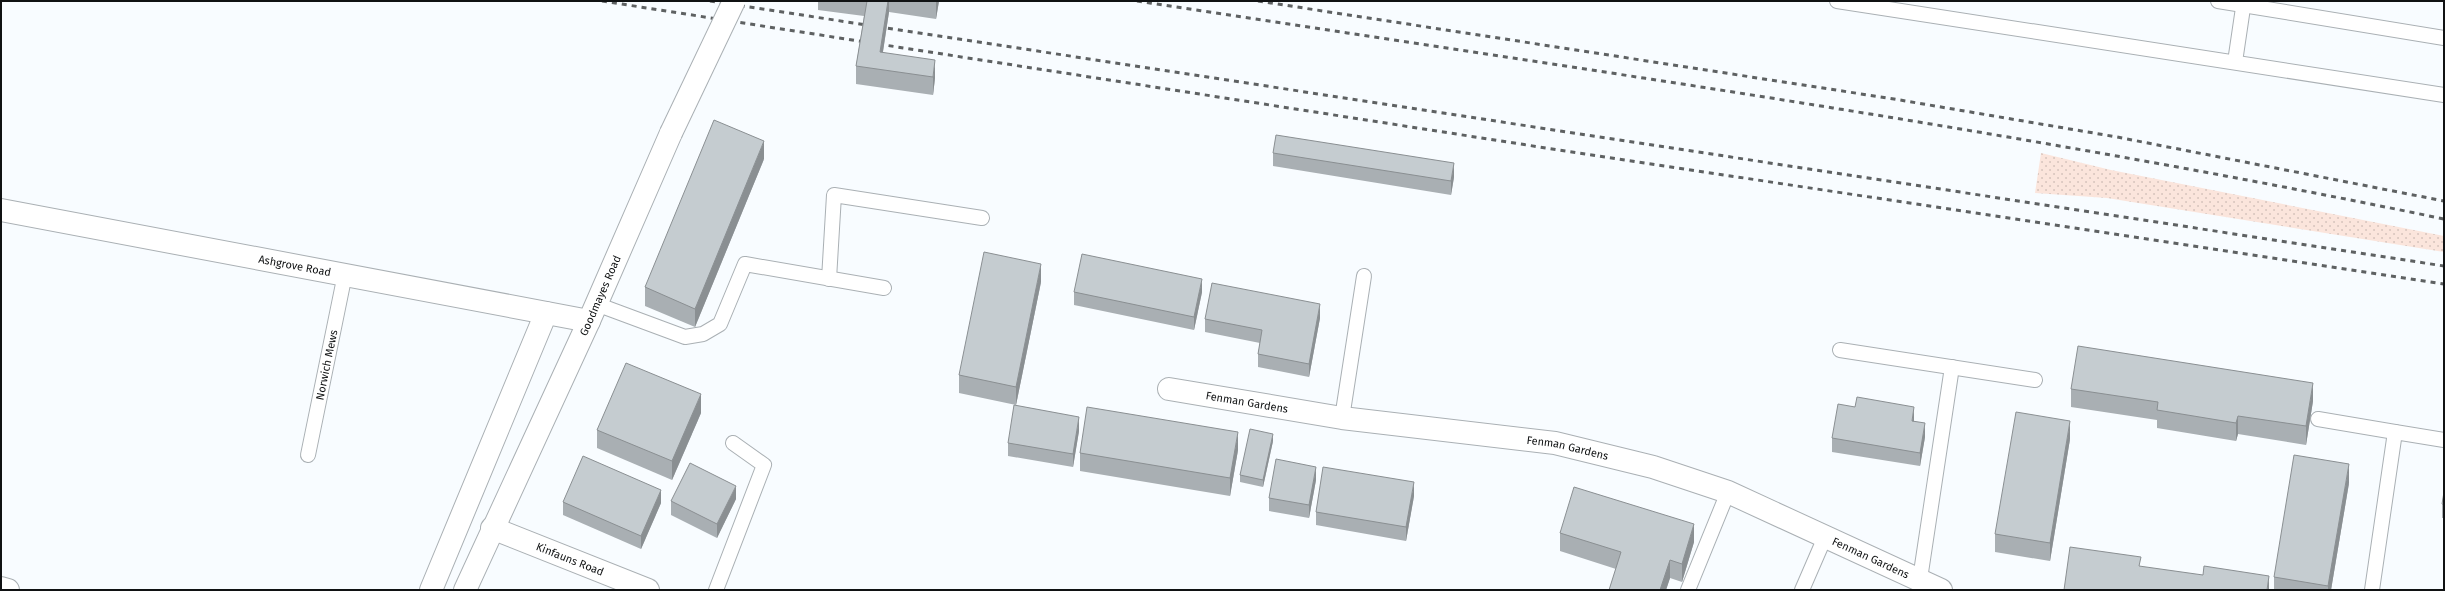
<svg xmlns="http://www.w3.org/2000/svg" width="2445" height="591" font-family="'Fira Sans',sans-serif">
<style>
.green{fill:url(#green-dots)}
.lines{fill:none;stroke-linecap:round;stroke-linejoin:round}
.lane-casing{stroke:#aab0b4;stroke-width:16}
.street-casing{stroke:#aab0b4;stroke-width:24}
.secondary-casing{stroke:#aab0b4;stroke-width:24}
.lane{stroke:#fff;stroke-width:14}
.street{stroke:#fff;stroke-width:22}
.secondary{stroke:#fff;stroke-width:22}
.rail{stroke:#5e6162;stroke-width:3;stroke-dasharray:5 5;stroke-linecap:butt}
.secondary-bridge-casing{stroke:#aab0b4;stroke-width:24;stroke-linecap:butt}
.secondary-bridge{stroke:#fff;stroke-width:22}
.wall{fill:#a9afb3}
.shaded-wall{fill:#8a8f92}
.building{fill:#c5ccd0;stroke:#8a8f92}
.labels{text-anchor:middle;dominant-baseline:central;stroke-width:3.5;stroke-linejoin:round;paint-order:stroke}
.street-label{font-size:11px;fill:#101213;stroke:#fff}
</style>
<defs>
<pattern id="green-dots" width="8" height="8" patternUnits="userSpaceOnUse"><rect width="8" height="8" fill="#fbe5dc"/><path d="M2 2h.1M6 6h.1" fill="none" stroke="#d6c3bc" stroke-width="1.8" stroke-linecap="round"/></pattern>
</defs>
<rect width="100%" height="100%" fill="#f8fcff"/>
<path class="green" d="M 2041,153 L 2111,170 L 2444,236 L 2444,252 L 2107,198 L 2035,193 Z"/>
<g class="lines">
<defs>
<g id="lane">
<path d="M 1837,1 L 2444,95"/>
<path d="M 2218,1 L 2444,38"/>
<path d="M 2235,62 L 2244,1"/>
<path d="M 829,279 L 834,195 L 982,218"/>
<path d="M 596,304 L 685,337 L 703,334 L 720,324 L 745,264 L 884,288"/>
<path d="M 1840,350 L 2035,380"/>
<path d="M 1342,418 L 1364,276"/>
<path d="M 2318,419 L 2395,432"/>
<path id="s1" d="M 308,455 L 345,274"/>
<path d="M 1920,579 L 1952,367"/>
<path d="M 716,590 L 764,465 L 733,443"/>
<path d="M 1688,590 L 1728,492"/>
<path d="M 1802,590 L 1825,537"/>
<path d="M 2372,590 L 2395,432 L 2444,440"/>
</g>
<g id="street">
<path id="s2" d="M 1,210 L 589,321"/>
<path id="s3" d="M 1169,389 L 1342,418 L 1555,443 L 1653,467 L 1728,492 L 1941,590"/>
<path id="s4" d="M 492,528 L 648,590"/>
<path d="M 1,588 L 8,590"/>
<path d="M 431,590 L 546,313"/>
</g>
<g id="secondary">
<path id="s5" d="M 465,590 L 589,321 L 671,133"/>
</g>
</defs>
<use href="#lane" class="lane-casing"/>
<use href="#street" class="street-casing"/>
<use href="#secondary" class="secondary-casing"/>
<use href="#lane" class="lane"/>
<use href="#street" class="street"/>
<use href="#secondary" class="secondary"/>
<g class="rail">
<path d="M 602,1 L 1546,148 L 2444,284"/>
<path d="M 710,1 L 2444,266"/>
<path d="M 1137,1 C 1574,68 2011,129 2444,219"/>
<path d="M 1258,1 L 1894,99 L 2117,137 L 2444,201"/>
</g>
<defs>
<path id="secondary-bridge" d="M 671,133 L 734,1"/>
</defs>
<use href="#secondary-bridge" class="secondary-bridge-casing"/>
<use href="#secondary-bridge" class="secondary-bridge"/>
</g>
<g class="wall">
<path d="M 818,1 L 939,1 L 936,19 L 889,12 L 883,52 L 935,78 L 933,95 L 856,84 L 856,66 L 864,16 L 818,10 Z"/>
<path d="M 1273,153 L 1454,177 L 1451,195 L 1273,166 Z"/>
<path d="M 764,159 L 695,327 L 645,306 L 645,287 Z"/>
<path d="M 1041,282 L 1016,405 L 959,393 L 959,375 Z"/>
<path d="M 1074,292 L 1202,292 L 1194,330 L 1074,305 Z"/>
<path d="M 1320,318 L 1309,377 L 1258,367 L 1258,354 L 1260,343 L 1205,332 L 1205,319 Z"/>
<path d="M 2071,389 L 2313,401 L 2306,445 L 2238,434 L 2236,441 L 2157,428 L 2157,420 L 2071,407 Z"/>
<path d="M 701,413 L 672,480 L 597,448 L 597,430 Z"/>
<path d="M 1914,421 L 1925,437 L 1920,466 L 1832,452 L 1832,438 Z"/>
<path d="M 1079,431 L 1073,467 L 1008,456 L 1008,443 Z"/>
<path d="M 2070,439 L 2050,561 L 1995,552 L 1995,534 Z"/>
<path d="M 1273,441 L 1263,487 L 1240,482 L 1240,475 Z"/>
<path d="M 1238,450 L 1230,496 L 1080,471 L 1080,453 Z"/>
<path d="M 1316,480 L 1309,518 L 1269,511 L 1269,498 Z"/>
<path d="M 2349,483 L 2331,590 L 2274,590 L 2274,577 Z"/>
<path d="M 2444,492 L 2444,518 L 2442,518 L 2442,504 Z"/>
<path d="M 1414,496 L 1406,541 L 1316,525 L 1316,512 Z"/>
<path d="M 736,499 L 717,538 L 671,515 L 671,501 Z"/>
<path d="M 563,502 L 661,503 L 641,549 L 563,515 Z"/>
<path d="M 1560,533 L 1694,542 L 1682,582 L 1670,578 L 1666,590 L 1609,590 L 1616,569 L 1560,551 Z"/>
</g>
<g class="shaded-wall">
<path d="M 888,1 L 889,1 L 889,12 L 880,70 L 880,52 Z"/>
<path d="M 936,1 L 939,1 L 936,19 Z"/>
<path d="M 935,60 L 935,78 L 933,95 L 933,77 Z"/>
<path d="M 764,141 L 764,159 L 695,327 L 695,309 Z"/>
<path d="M 1454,163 L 1454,177 L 1451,195 L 1451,181 Z"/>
<path d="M 1041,264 L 1041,282 L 1016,405 L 1016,387 Z"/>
<path d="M 1202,279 L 1202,292 L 1194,330 L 1194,317 Z"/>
<path d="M 1320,304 L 1320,318 L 1309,377 L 1309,364 Z"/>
<path d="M 2313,383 L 2313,401 L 2306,445 L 2306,426 Z"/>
<path d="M 701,394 L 701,413 L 672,480 L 672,461 Z"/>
<path d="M 1914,407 L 1914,421 L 1912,435 L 1912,421 Z"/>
<path d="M 2238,416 L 2238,434 L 2236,441 L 2236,423 Z"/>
<path d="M 1079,417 L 1079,431 L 1073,467 L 1073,454 Z"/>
<path d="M 2070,421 L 2070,439 L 2050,561 L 2050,543 Z"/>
<path d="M 1925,423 L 1925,437 L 1920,466 L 1920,453 Z"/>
<path d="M 1238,432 L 1238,450 L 1230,496 L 1230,478 Z"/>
<path d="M 1273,434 L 1273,441 L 1263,487 L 1263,480 Z"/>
<path d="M 2349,464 L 2349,483 L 2331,590 L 2328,590 L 2328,586 Z"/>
<path d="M 1316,467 L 1316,480 L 1309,518 L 1309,505 Z"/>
<path d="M 1414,482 L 1414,496 L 1406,541 L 1406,527 Z"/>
<path d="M 736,486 L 736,499 L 717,538 L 717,524 Z"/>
<path d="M 661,490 L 661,503 L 641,549 L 641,536 Z"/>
<path d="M 1694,524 L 1694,542 L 1682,582 L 1682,564 Z"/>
<path d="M 1670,560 L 1670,578 L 1666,590 L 1660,590 Z"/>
<path d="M 2269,576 L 2269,590 L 2267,590 Z"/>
</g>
<g class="building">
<path d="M 867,1 L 888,1 L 880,52 L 935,60 L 933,77 L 856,66 Z"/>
<path d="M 714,120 L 764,141 L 695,309 L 645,287 Z"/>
<path d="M 1276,135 L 1454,163 L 1451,181 L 1273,153 Z"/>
<path d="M 984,252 L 1041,264 L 1016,387 L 959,375 Z"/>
<path d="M 1082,254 L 1202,279 L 1194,317 L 1074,292 Z"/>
<path d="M 1212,283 L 1320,304 L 1309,364 L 1258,354 L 1262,330 L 1205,319 Z"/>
<path d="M 2078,346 L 2313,383 L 2306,426 L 2238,416 L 2236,423 L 2157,410 L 2158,402 L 2071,389 Z"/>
<path d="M 626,363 L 701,394 L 672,461 L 597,430 Z"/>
<path d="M 1857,397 L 1914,407 L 1912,421 L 1925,423 L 1920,453 L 1832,438 L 1838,404 L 1855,407 Z"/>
<path d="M 1014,405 L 1079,417 L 1073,454 L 1008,443 Z"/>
<path d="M 1087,407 L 1238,432 L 1230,478 L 1080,453 Z"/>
<path d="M 2016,412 L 2070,421 L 2050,543 L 1995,534 Z"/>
<path d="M 1250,429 L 1273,434 L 1263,480 L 1240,475 Z"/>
<path d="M 2294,455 L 2349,464 L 2328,586 L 2274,577 Z"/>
<path d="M 583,456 L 661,490 L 641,536 L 563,502 Z"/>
<path d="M 1276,459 L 1316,467 L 1309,505 L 1269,498 Z"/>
<path d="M 690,463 L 736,486 L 717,524 L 671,501 Z"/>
<path d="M 1323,467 L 1414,482 L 1406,527 L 1316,512 Z"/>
<path d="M 1574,487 L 1694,524 L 1682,564 L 1670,560 L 1660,590 L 1609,590 L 1621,552 L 1560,533 Z"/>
<path d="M 2444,492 L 2444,505 L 2442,504 Z"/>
<path d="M 2070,547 L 2141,557 L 2139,566 L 2203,575 L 2204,566 L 2269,576 L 2267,590 L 2064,590 Z"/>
</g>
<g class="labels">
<g class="street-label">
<text stroke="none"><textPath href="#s2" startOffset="299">Ashgrove Road</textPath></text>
<text stroke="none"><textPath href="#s5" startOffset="324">Goodmayes Road</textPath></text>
<text stroke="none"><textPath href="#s1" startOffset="92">Norwich Mews</textPath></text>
<text stroke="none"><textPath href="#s3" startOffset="79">Fenman Gardens</textPath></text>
<text stroke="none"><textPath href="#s3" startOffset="403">Fenman Gardens</textPath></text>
<text stroke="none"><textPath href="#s3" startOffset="727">Fenman Gardens</textPath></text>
<text stroke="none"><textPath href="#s4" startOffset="84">Kinfauns Road</textPath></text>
</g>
</g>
<rect width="2445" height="591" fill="none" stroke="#101213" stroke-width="4"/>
</svg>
